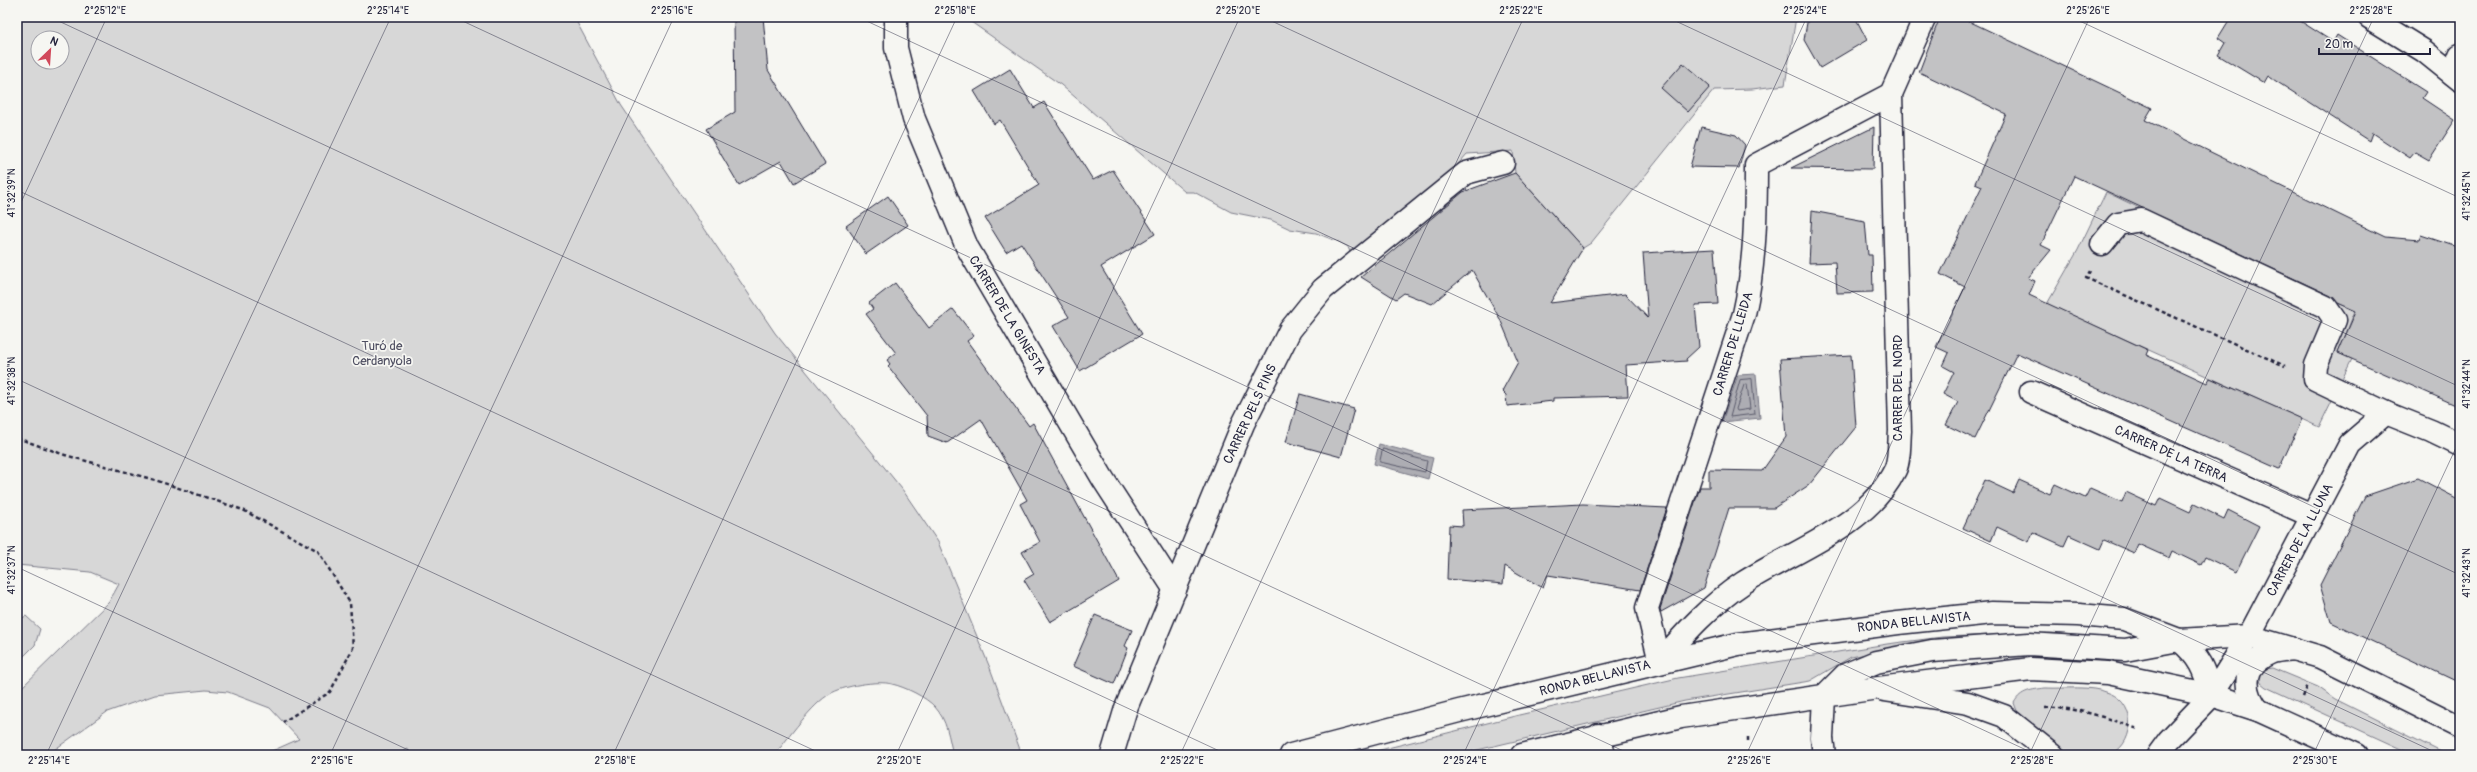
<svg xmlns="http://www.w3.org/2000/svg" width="2477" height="772" font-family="Pangolin,sans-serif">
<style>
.green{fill:#d7d7d7;stroke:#7c7c89;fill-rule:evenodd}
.water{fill:#adadb3;stroke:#757583}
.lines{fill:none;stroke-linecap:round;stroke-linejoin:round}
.shore{stroke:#5a5a6b;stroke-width:1}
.building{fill:#c2c2c4;stroke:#22223b}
.street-casing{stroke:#22223b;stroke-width:25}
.secondary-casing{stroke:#22223b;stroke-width:25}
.path{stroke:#22223b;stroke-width:2.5;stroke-dasharray:4 3;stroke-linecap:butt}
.street{stroke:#f6f6f2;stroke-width:22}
.secondary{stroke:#f6f6f2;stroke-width:22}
.ticks{fill:none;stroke:#22223b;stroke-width:1;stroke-opacity:0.45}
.labels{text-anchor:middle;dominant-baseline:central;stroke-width:3.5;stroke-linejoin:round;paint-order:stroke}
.street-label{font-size:13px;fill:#22223b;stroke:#f6f6f2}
.park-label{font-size:13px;fill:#4f4f62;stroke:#f6f6f2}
.neatline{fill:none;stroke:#22223b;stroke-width:1.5}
.ticks-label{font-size:10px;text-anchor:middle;fill:#22223b}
</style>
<rect width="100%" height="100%" fill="#f6f6f2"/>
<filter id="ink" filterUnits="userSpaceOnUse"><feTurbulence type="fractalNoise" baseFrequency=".025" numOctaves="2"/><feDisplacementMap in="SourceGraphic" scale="8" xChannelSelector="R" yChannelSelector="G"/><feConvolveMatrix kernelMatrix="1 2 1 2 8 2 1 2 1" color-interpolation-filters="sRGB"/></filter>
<g filter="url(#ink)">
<g class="green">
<path d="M 17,17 L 574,17 L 621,105 L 775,333 L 902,489 L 938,542 L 990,668 L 1022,755 L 953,755 C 949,738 947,720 935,707 C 926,697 905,687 892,684 C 878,680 842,686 830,694 C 813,703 787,739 775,755 L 411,755 L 408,749 L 396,755 L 263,755 L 299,739 L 270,708 L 228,692 L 206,690 L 155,695 L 107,712 L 47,755 L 17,755 L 17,692 L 109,602 L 119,584 L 90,572 L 17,565 ZM 38,38 L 62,38 L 62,62 L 38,62 Z"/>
<path d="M 964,17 L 1796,17 L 1785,85 L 1752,89 L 1714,90 L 1591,243 L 1583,248 L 1515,173 L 1513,151 L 1467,154 L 1441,184 L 1352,257 L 1348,247 L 1339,242 L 1316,233 L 1290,229 L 1271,220 L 1231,212 L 1194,192 L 1185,192 L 1061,85 Z"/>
<path d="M 2106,192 L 2355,311 L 2338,353 L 2352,359 L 2319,427 L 2047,304 L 2078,250 Z"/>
<path d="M 26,616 L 40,629 L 35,645 L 17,663 L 17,621 Z"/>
<path d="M 2052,633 L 2128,640 L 1887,650 L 1851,657 L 1810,681 L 1685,701 L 1456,755 L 1360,755 L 1519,715 L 1678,678 L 1887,644 L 1942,637 Z"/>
<path d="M 2272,668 L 2318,687 L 2335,699 L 2447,755 L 2414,755 L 2266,687 L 2261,683 L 2259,677 L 2266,669 Z"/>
<path d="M 2045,688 C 2066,689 2090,685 2109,693 C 2139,704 2134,748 2108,755 C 2096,758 2076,756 2066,752 L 2017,711 L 2014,703 C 2021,690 2032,690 2045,688 Z"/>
</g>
<g class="water">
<path d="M 1756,374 L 1760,418 L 1722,422 L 1738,375 Z"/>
<path d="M 1379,444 L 1433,458 L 1428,479 L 1374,464 Z"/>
</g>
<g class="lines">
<g class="shore">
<path d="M 1752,379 L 1755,414 L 1730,417 L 1740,380 Z"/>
<path d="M 1747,384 L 1750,409 L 1737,411 L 1736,409 L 1744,385 Z"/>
<path d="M 1383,449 L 1427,461 L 1425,472 L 1380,462 Z"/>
</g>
</g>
<g class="building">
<path d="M 734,17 L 763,17 L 768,70 L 825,164 L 794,183 L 781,161 L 739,185 L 706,129 L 735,112 Z"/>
<path d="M 1808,17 L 1855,17 L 1867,40 L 1820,68 L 1804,40 Z"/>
<path d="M 1940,17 L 1960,17 L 2152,108 L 2145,120 L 2385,237 L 2419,240 L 2421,235 L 2460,248 L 2460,407 L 2338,353 L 2356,311 L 2338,303 L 2331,296 L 2074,176 L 2041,245 L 2051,250 L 2028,278 L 2035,281 L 2029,295 L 2148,350 L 2146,355 L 2177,369 L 2207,383 L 2210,378 L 2302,419 L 2279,469 L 2017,353 L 1975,439 L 1946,425 L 1958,402 L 1943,394 L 1954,372 L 1943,366 L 1949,353 L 1936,347 L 1965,287 L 1940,274 L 1982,186 L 1975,183 L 2006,114 L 1919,72 Z"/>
<path d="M 2231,17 L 2294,17 L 2333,42 L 2337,35 L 2426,92 L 2422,98 L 2455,120 L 2429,160 L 2415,152 L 2410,158 L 2372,133 L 2369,141 L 2268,76 L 2264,83 L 2218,55 L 2225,43 L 2218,38 Z"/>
<path d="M 1683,63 L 1710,87 L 1688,112 L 1661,88 Z"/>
<path d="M 1010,69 L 1034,108 L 1044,102 L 1093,180 L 1113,170 L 1155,234 L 1101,267 L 1142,334 L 1080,371 L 1053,326 L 1069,317 L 1021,243 L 1006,252 L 985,218 L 1039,185 L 1000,120 L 994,124 L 974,91 Z"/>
<path d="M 1701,127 L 1736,135 L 1745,145 L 1739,168 L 1690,167 Z"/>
<path d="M 1874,127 L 1873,169 L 1791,168 Z"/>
<path d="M 1515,173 L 1583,248 L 1550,303 L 1625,294 L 1648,318 L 1643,253 L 1714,249 L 1718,304 L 1695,305 L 1699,347 L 1686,359 L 1687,361 L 1626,365 L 1628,396 L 1553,398 L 1553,401 L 1507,406 L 1506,395 L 1502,391 L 1518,362 L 1500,319 L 1472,270 L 1432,304 L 1404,293 L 1396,299 L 1361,277 L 1463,192 Z"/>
<path d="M 888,196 L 908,225 L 866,254 L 846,226 Z"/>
<path d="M 1812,211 L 1865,221 L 1868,255 L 1872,255 L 1873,292 L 1837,293 L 1835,262 L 1809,263 Z"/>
<path d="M 895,283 L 929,328 L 953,309 L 974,336 L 967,341 L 1029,426 L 1033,423 L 1119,581 L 1050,622 L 1024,580 L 1034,574 L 1022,552 L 1040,542 L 1020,504 L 1027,500 L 981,419 L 947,443 L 928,436 L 927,416 L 888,366 L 890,364 L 887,360 L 896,353 L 866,314 L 873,309 L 869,303 Z"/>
<path d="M 1851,355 L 1856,427 L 1809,485 L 1774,508 L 1729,508 L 1704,588 L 1661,612 L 1660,609 L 1700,487 L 1709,487 L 1709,470 L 1762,471 L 1786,437 L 1780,359 Z"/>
<path d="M 1300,394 L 1354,409 L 1341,457 L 1286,442 Z"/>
<path d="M 2418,478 L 2460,500 L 2460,683 L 2331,622 L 2320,585 L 2365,496 Z"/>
<path d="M 1985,480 L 2013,493 L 2019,480 L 2050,494 L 2055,484 L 2085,498 L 2090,488 L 2122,502 L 2126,492 L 2156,506 L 2160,498 L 2190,512 L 2194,504 L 2224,519 L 2228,510 L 2259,526 L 2236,572 L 2205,557 L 2201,565 L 2172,551 L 2169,558 L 2138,544 L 2134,553 L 2104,540 L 2100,549 L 2069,535 L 2064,546 L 2033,532 L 2029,542 L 1997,527 L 1991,541 L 1963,528 Z"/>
<path d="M 1583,504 L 1667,508 L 1640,590 L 1548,575 L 1543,588 L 1505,566 L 1503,584 L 1447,579 L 1449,525 L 1463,526 L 1462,510 Z"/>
<path d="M 1095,615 L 1132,630 L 1125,646 L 1128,648 L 1114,684 L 1073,666 Z"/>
</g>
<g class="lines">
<defs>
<g id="street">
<path d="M 896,17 L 896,48 L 914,119 L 967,247 L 1103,479 L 1175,590"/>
<path d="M 2369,17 L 2424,51 L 2460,80"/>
<path d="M 2453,74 L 2460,55"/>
<path d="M 2102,244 L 2118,224 L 2141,220 L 2326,307 L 2335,320 L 2316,365 L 2315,379 L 2386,413"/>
<path d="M 2031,392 L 2312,516"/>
<path d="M 2179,640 C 2200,657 2204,670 2212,695"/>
<path d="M 1660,662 C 1685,633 1711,604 1743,583 C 1794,550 1867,527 1895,470 C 1900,460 1899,442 1900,431 L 1891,94 L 1925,17"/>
<path d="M 1660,662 L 1647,608 L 1744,314 C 1755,265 1756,215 1756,165 L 1891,94"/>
<path d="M 1884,690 L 1968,703 L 2004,716 L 2053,755"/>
<path d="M 2258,710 C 2242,689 2243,664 2270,653 C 2277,650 2287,650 2295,649"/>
<path d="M 1599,735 L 1604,755"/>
<path d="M 1112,755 L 1126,708 L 1243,424 L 1290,330 L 1323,289 L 1466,173 L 1503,163"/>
<path d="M 1824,755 L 1822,738 L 1824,696"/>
<path d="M 2158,755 L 2169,740 L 2212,695 L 2249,636 L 2350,444 L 2386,413 L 2431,431 L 2460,445"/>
</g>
<g id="secondary">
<path d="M 1824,696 L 1845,675 L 1876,662 L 1932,651 L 2029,644 L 2125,650 L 2179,640 L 2249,636 L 2320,657 L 2460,727"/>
<path d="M 1291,755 L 1459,711 L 1738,644 L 1898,623 L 1992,613 L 2079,615 L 2124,619 L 2179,640"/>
<path d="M 1522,755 L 1681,717 L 1871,689 L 2031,669 L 2108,673 L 2212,695 L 2258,710 L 2357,755"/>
</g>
</defs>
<use href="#street" class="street-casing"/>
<use href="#secondary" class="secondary-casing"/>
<g class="path">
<path d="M 2452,17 L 2460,22"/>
<path d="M 2090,271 L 2086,278 L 2285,366"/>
<path d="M 17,438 L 65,455 L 155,480 L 243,510 L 318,551 L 350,603 L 353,648 L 330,692 L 283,722"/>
<path d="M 2303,697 L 2308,685"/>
<path d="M 2045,708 C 2076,706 2109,719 2138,729"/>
<path d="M 1748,737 L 1748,744"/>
<path d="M 1191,750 L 1192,755"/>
</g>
<use href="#street" class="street"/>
<use href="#secondary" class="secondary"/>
</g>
</g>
<path class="ticks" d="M 50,17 L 1632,755M 454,17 L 2037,755M 858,17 L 2441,755M 1263,17 L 2460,575M 1667,17 L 2460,387M 2071,17 L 2460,198M 17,190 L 1228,755M 17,211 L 107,17M 17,379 L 824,755M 17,567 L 419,755M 46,755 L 391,17M 330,755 L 674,17M 613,755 L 957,17M 896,755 L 1240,17M 1180,755 L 1524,17M 1463,755 L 1807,17M 1746,755 L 2090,17M 2029,755 L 2374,17M 2313,755 L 2460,439"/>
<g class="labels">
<g class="street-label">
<text transform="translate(1007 315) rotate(59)">CARRER DE LA GINESTA</text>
<text transform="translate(1733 344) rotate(-73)">CARRER DE LLEIDA</text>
<text transform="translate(1898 388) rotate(-90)">CARRER DEL NORD</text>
<text transform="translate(1250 414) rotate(-65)">CARRER DELS PINS</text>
<text transform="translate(2171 454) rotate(24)">CARRER DE LA TERRA</text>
<text transform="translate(2300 540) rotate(-62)">CARRER DE LA LLUNA</text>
<text transform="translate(1914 622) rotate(-6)">RONDA BELLAVISTA</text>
<text transform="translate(1595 678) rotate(-14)">RONDA BELLAVISTA</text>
</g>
<g class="park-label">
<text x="382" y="346">Turó de<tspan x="382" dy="15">Cerdanyola</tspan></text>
</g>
</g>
<rect width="2477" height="772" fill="none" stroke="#f6f6f2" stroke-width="44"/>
<g transform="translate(50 50) rotate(25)"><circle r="19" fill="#f6f6f2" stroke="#a1a1a9"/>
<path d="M0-3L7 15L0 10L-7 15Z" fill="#d1495b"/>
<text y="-6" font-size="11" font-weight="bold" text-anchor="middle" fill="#22223b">N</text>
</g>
<path d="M2319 48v6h111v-6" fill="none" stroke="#22223b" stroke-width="2"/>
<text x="2325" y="48" font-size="12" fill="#22223b" stroke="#f6f6f2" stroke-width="3" paint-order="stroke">20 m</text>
<rect x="22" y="22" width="2433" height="728" class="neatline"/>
<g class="ticks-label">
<text x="105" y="14">2°25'12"E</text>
<text x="388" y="14">2°25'14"E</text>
<text x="672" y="14">2°25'16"E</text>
<text x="955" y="14">2°25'18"E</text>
<text x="1238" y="14">2°25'20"E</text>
<text x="1521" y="14">2°25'22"E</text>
<text x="1805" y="14">2°25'24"E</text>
<text x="2088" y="14">2°25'26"E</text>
<text x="2371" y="14">2°25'28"E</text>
<text transform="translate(11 193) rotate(-90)" y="4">41°32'39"N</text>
<text transform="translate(2466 196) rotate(-90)" y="4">41°32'45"N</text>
<text transform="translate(11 381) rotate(-90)" y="4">41°32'38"N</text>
<text transform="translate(2466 384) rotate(-90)" y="4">41°32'44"N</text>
<text transform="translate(11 570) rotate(-90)" y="4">41°32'37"N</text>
<text transform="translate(2466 573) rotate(-90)" y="4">41°32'43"N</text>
<text x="49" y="764">2°25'14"E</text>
<text x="332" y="764">2°25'16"E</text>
<text x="615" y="764">2°25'18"E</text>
<text x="899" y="764">2°25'20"E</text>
<text x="1182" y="764">2°25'22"E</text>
<text x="1465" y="764">2°25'24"E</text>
<text x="1749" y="764">2°25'26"E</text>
<text x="2032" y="764">2°25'28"E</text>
<text x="2315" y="764">2°25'30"E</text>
</g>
</svg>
